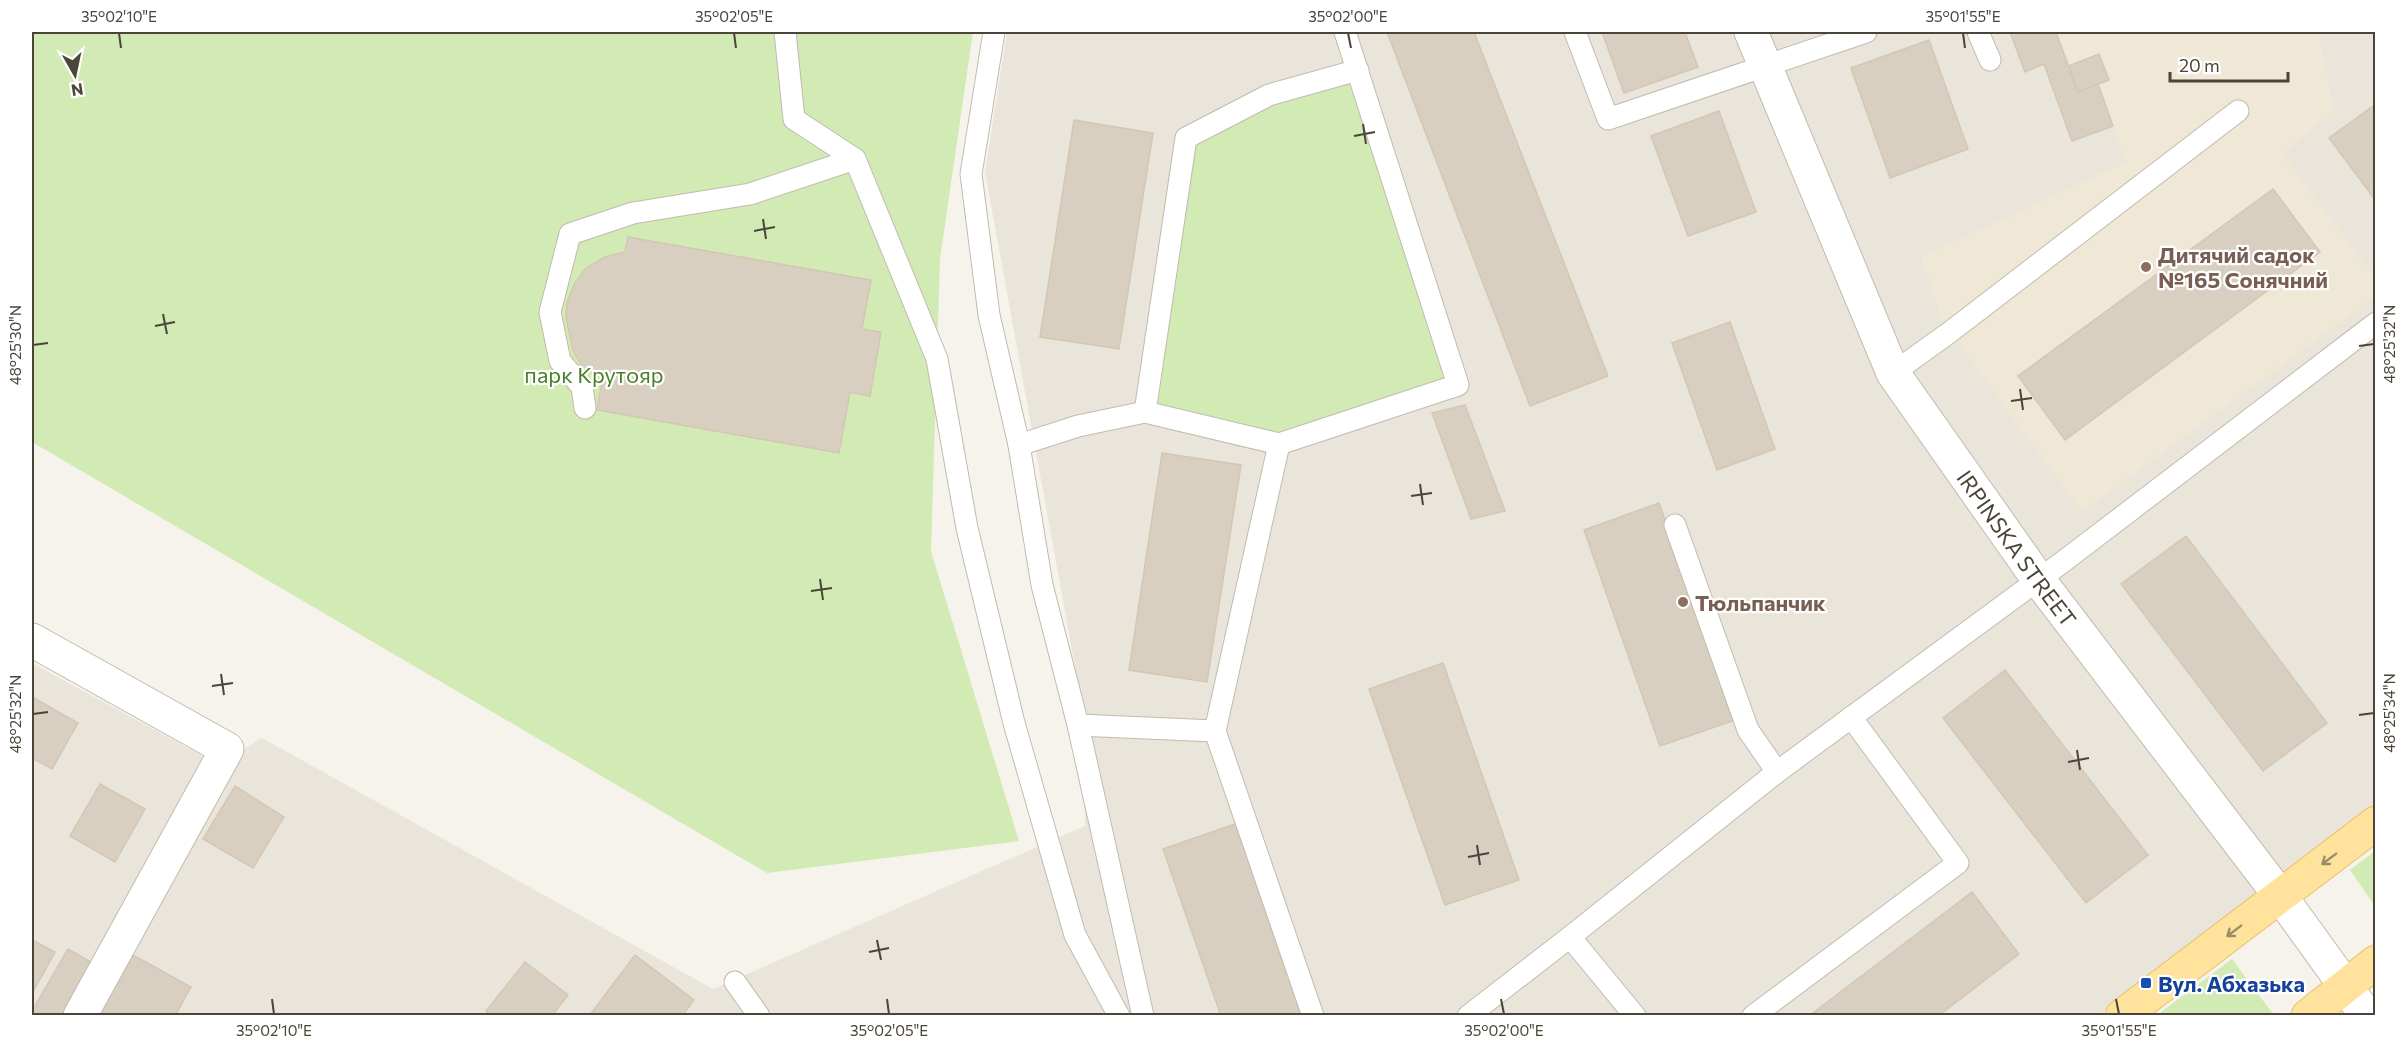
<svg xmlns="http://www.w3.org/2000/svg" width="2407" height="1047" font-family="Commissioner,sans-serif">
<style>
.residential{fill:#eae5da}
.education{fill:#efe8d6}
.green{fill:#d2eab4}
.building{fill:#d8cfc1;stroke:#d3c7b4;stroke-width:1.5}
.lines{fill:none;stroke-linecap:round;stroke-linejoin:round}
.service-casing{stroke:#c2bbae;stroke-width:23}
.minor-casing{stroke:#c2bbae;stroke-width:35}
.primary-casing{stroke:#e7c169;stroke-width:35}
.service{stroke:#fff;stroke-width:21}
.minor{stroke:#fff;stroke-width:33}
.primary{stroke:#ffe39c;stroke-width:33}
.oneway{stroke:#9c8c66}
.ticks{fill:none;stroke:#4b4439;stroke-width:2}
.education-dot{fill:#8d6e63;stroke:#fff;stroke-width:2}
.transit-dot{fill:#1a4fb4;stroke:#fff;stroke-width:2}
.labels{text-anchor:middle;dominant-baseline:central;stroke-width:4.5;stroke-linejoin:round;paint-order:stroke}
.education-label{font-size:22px;font-weight:bold;fill:#785e54;stroke:#fff;text-anchor:start}
.park-label{font-size:22px;fill:#4a7f29;stroke:#fff}
.street-label{font-size:22px;fill:#4b4439;stroke:#fff}
.transit-label{font-size:22px;font-weight:bold;fill:#164399;stroke:#fff;text-anchor:start}
.neatline{fill:none;stroke:#4b4439;stroke-width:2}
.ticks-label{font-size:15px;text-anchor:middle;fill:#4b4439}
</style>
<rect width="100%" height="100%" fill="#f6f3ec"/>
<path class="residential" d="M 1007,32 L 2375,32 L 2375,807 L 2100,1015 L 32,1015 L 32,663 L 219,765 L 262,738 L 713,989 L 1085,826 L 1080,694 L 985,172 Z"/>
<path class="education" d="M 2056,32 L 2318,32 L 2334,111 L 2282,154 L 2375,278 L 2375,297 L 2082,512 L 1942,321 L 1921,257 L 2126,162 L 2098,84 L 2078,92 Z"/>
<g class="green">
<path d="M 32,32 L 973,32 L 940,259 L 931,551 L 1019,841 L 767,873 L 32,442 Z"/>
<path d="M 1358,70 L 1458,385 L 1279,444 L 1145,412 L 1186,138 Z"/>
<path d="M 2375,851 L 2375,906 L 2350,870 Z"/>
<path d="M 2232,959 L 2273,1014 L 2271,1016 L 2157,1015 Z"/>
</g>
<g class="building">
<path d="M 1387,32 L 1474,32 L 1608,376 L 1530,406 Z"/>
<path d="M 1602,32 L 1685,32 L 1698,67 L 1624,93 Z"/>
<path d="M 2010,32 L 2056,32 L 2078,92 L 2098,84 L 2113,126 L 2072,141 L 2044,64 L 2025,72 Z"/>
<path d="M 1929,40 L 1968,149 L 1890,178 L 1851,68 Z"/>
<path d="M 2099,54 L 2109,80 L 2078,92 L 2069,66 Z"/>
<path d="M 2376,104 L 2376,195 L 2373,197 L 2329,138 Z"/>
<path d="M 1719,111 L 1756,212 L 1688,236 L 1651,136 Z"/>
<path d="M 1074,120 L 1153,133 L 1119,349 L 1040,337 Z"/>
<path d="M 2273,189 L 2320,252 L 2065,440 L 2018,376 Z"/>
<path d="M 628,237 L 871,280 L 862,329 L 881,332 L 870,396 L 850,392 L 839,453 L 597,410 L 602,382 L 581,365 L 573,350 L 566,318 L 567,302 L 575,283 L 586,268 L 605,257 L 625,252 Z"/>
<path d="M 1730,322 L 1775,449 L 1717,470 L 1672,343 Z"/>
<path d="M 1465,405 L 1505,511 L 1471,519 L 1432,413 Z"/>
<path d="M 1162,453 L 1241,465 L 1207,682 L 1129,670 Z"/>
<path d="M 1659,503 L 1735,720 L 1660,746 L 1584,530 Z"/>
<path d="M 2186,536 L 2327,723 L 2263,771 L 2121,584 Z"/>
<path d="M 1443,663 L 1519,880 L 1445,905 L 1369,689 Z"/>
<path d="M 2005,670 L 2148,855 L 2086,903 L 1943,718 Z"/>
<path d="M 32,697 L 78,723 L 52,769 L 32,758 Z"/>
<path d="M 100,784 L 145,809 L 115,862 L 70,836 Z"/>
<path d="M 235,786 L 284,817 L 253,868 L 203,839 Z"/>
<path d="M 1238,823 L 1305,1016 L 1221,1016 L 1163,849 Z"/>
<path d="M 1972,892 L 2019,954 L 1938,1016 L 1809,1016 Z"/>
<path d="M 32,940 L 55,952 L 33,992 L 32,991 Z"/>
<path d="M 68,949 L 96,965 L 66,1016 L 35,1016 L 32,1011 Z"/>
<path d="M 131,954 L 191,987 L 175,1016 L 96,1016 Z"/>
<path d="M 635,955 L 694,1000 L 682,1016 L 589,1016 Z"/>
<path d="M 525,962 L 568,995 L 552,1016 L 491,1016 L 486,1011 Z"/>
</g>
<g class="lines">
<defs>
<g id="service">
<path d="M 785,32 L 794,119 L 855,159 L 937,359 L 967,528 L 1014,723 L 1075,935 L 1119,1016"/>
<path d="M 994,32 L 971,174 L 989,315 L 1019,445 L 1042,585 L 1078,725 L 1143,1016"/>
<path d="M 1575,32 L 1608,119 L 1866,32"/>
<path d="M 1978,32 L 1990,60"/>
<path d="M 1893,373 L 1950,332 L 2238,111"/>
<path d="M 585,408 L 582,387 L 560,361 L 550,312 L 570,234 L 633,213 L 750,194 L 855,159"/>
<path d="M 1145,412 L 1186,138 L 1269,95 L 1358,70"/>
<path d="M 1279,444 L 1215,731 L 1313,1016"/>
<path d="M 1019,445 L 1078,426 L 1145,412 L 1279,444 L 1458,385 L 1345,32"/>
<path d="M 1675,525 L 1748,730 L 1777,772"/>
<path d="M 1078,725 L 1215,731"/>
<path d="M 1570,937 L 1635,1016"/>
<path d="M 735,982 L 759,1016"/>
<path d="M 1468,1016 L 1570,937 L 1777,772 L 2064,561 L 2376,323"/>
<path d="M 1753,1016 L 1958,863 L 1851,717"/>
</g>
<g id="minor">
<path id="s1" d="M 1751,32 L 1893,373 L 2038,579 L 2281,897 L 2367,1016"/>
<path d="M 32,640 L 227,749 L 80,1016"/>
</g>
<g id="primary">
<path d="M 2122,1016 L 2376,823"/>
<path d="M 2308,1016 L 2376,962"/>
</g>
</defs>
<use href="#service" class="service-casing"/>
<use href="#minor" class="minor-casing"/>
<use href="#primary" class="primary-casing"/>
<use href="#service" class="service"/>
<use href="#minor" class="minor"/>
<use href="#primary" class="primary"/>
</g>
<defs><path id="oneway-shaft" d="M-6 0H5M1.5-3L5.5 0L1.5 3" fill="none" stroke-width="1.6" stroke-linecap="round" stroke-linejoin="round" transform="scale(1.5)"/></defs>
<g class="oneway">
<use href="#oneway-shaft" transform="translate(2329 859) rotate(143)"/>
<use href="#oneway-shaft" transform="translate(2234 931) rotate(143)"/>
</g>
<path class="ticks" d="M 119,33 L 121,48M 734,33 L 736,48M 1348,33 L 1351,48M 1963,33 L 1965,48M 1363,124 L 1366,144M 1354,136 L 1375,132M 763,219 L 766,239M 754,231 L 775,227M 163,314 L 167,334M 155,326 L 175,322M 33,345 L 48,343M 2359,346 L 2374,344M 2020,389 L 2023,410M 2011,401 L 2032,398M 1420,484 L 1423,505M 1411,496 L 1432,493M 820,579 L 823,600M 811,591 L 832,588M 221,674 L 224,695M 212,686 L 233,683M 33,714 L 48,712M 2359,715 L 2374,713M 2077,750 L 2080,770M 2068,762 L 2089,758M 1477,845 L 1480,865M 1468,857 L 1489,853M 877,940 L 881,960M 869,952 L 889,948M 272,999 L 274,1014M 887,999 L 889,1014M 1501,999 L 1504,1014M 2116,999 L 2119,1014"/>
<g class="education-dot">
<circle cx="2146" cy="267" r="6"/>
<circle cx="1683" cy="602" r="6"/>
</g>
<rect class="transit-dot" x="2140" y="977" width="12" height="12" rx="3"/>
<g class="labels">
<g class="education-label">
<text x="2158" y="254">Дитячий садок<tspan x="2158" dy="25">№165 Сонячний</tspan></text>
<text x="1695" y="602">Тюльпанчик</text>
</g>
<g class="park-label">
<text x="594" y="374">парк Крутояр</text>
</g>
<g class="street-label">
<text stroke="none"><textPath href="#s1" startOffset="584">IRPINSKA STREET</textPath></text>
</g>
<g class="transit-label">
<text x="2158" y="983">Вул. Абхазька</text>
</g>
</g>
<rect width="2407" height="1047" fill="none" stroke="#ffffff" stroke-width="66"/>
<g transform="translate(75 75) rotate(171)" stroke="#ffffff" stroke-width="4.5" paint-order="stroke">
<path d="M0-4.5L10 22L0 15L-10 22Z" fill="#4b4439"/>
<text y="-9" font-size="16" font-weight="bold" text-anchor="middle" fill="#4b4439">N</text>
</g>
<path d="M2170 72v9h118v-9" fill="none" stroke="#4b4439" stroke-width="3"/>
<text x="2179" y="72" font-size="18" fill="#4b4439" stroke="#ffffff" stroke-width="4.5" paint-order="stroke">20 m</text>
<rect x="33" y="33" width="2341" height="981" class="neatline"/>
<g class="ticks-label">
<text x="119" y="22">35°02'10"E</text>
<text x="734" y="22">35°02'05"E</text>
<text x="1348" y="22">35°02'00"E</text>
<text x="1963" y="22">35°01'55"E</text>
<text transform="translate(2390 344) rotate(-90)" y="5">48°25'32"N</text>
<text transform="translate(16 345) rotate(-90)" y="5">48°25'30"N</text>
<text transform="translate(2390 713) rotate(-90)" y="5">48°25'34"N</text>
<text transform="translate(16 714) rotate(-90)" y="5">48°25'32"N</text>
<text x="274" y="1036">35°02'10"E</text>
<text x="889" y="1036">35°02'05"E</text>
<text x="1504" y="1036">35°02'00"E</text>
<text x="2119" y="1036">35°01'55"E</text>
</g>
</svg>
